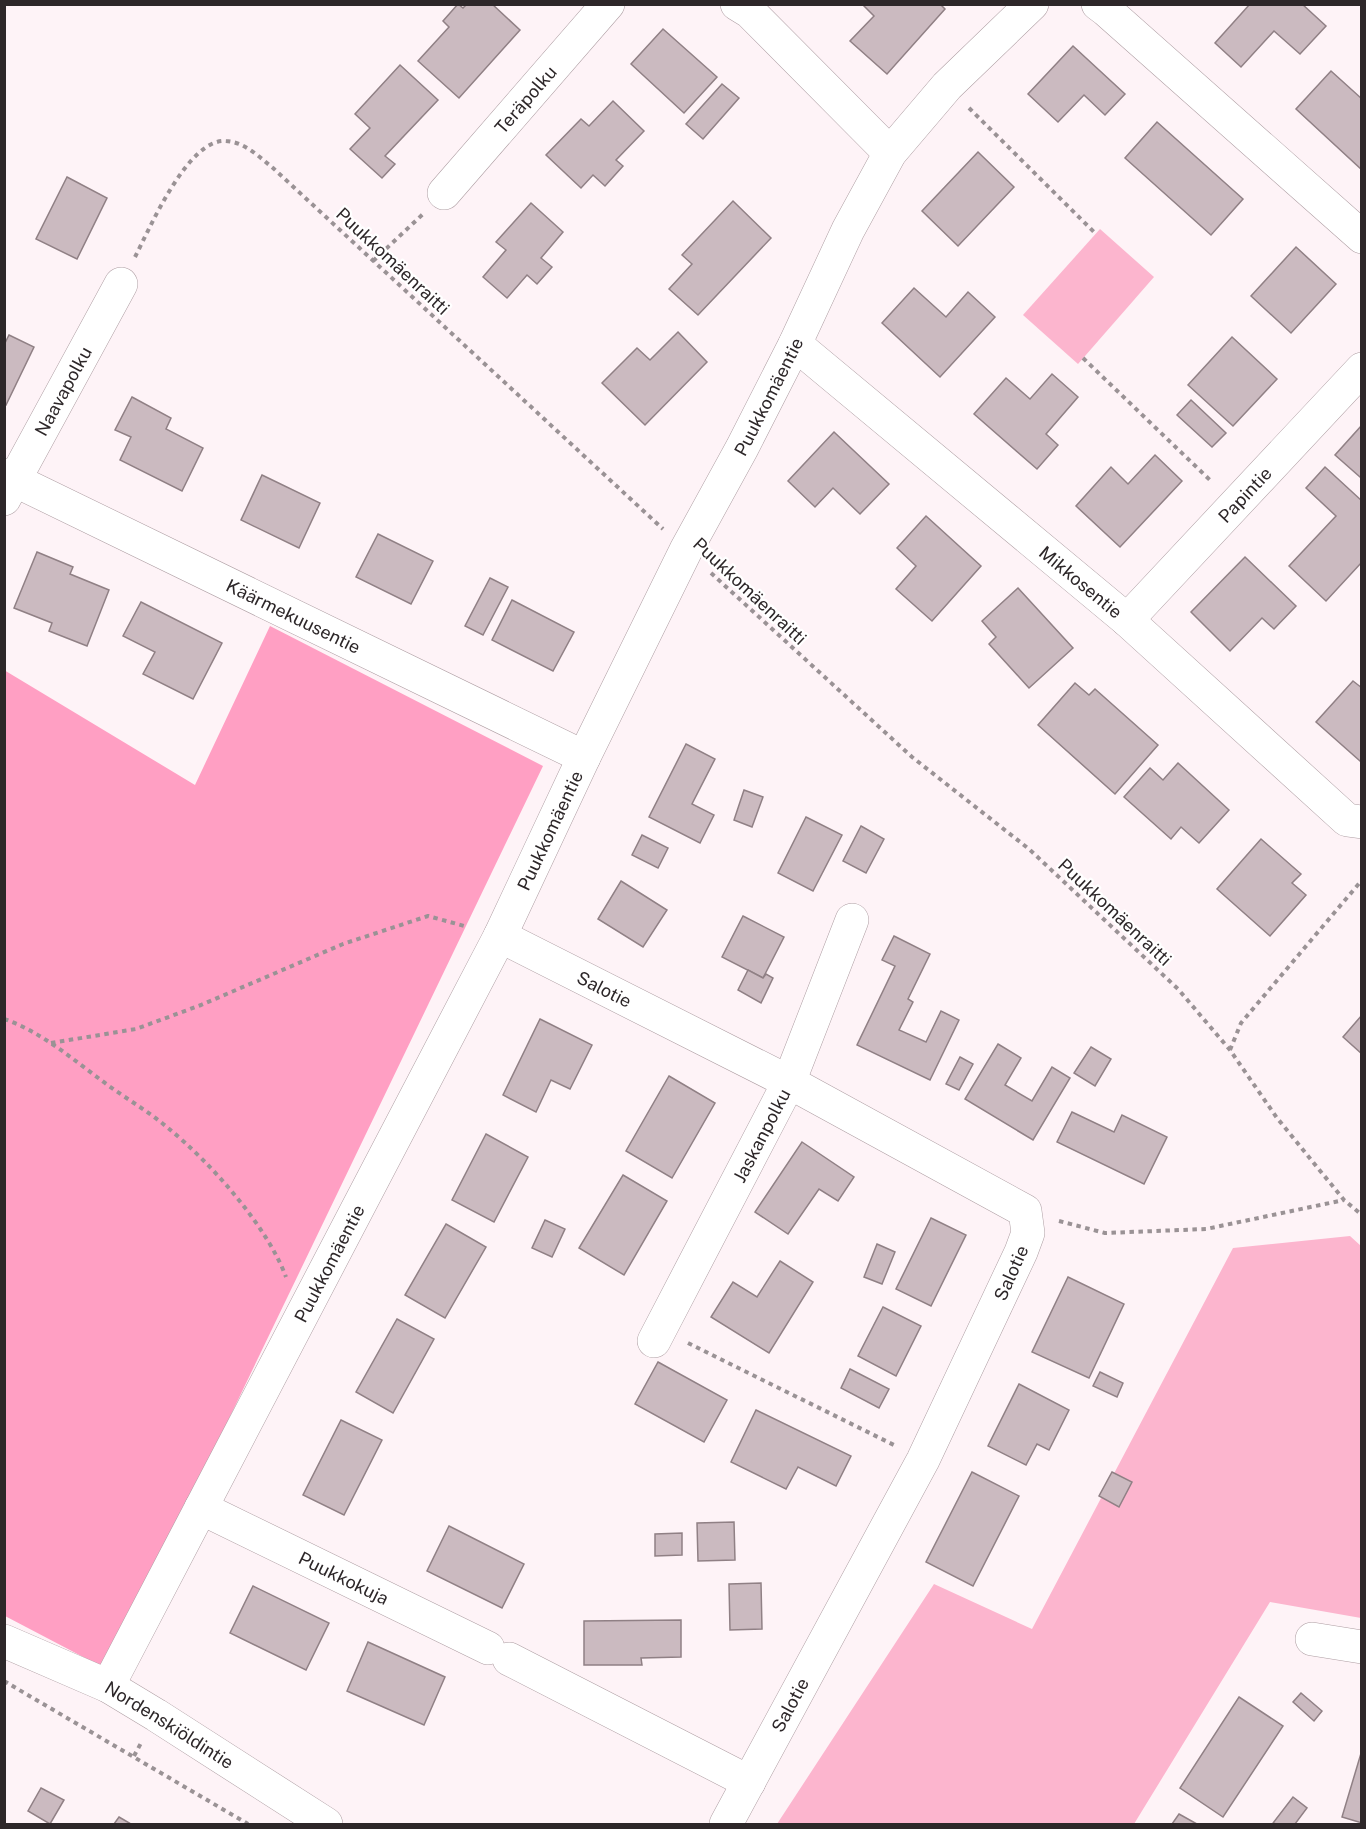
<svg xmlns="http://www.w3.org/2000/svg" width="1366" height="1829" font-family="'Public Sans',sans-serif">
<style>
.green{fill:#fcb5ce}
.forest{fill:#ff9fc3}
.building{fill:#cbbac0;stroke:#908085;stroke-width:1.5}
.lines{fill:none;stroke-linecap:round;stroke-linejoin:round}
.minor-casing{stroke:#ae9ea3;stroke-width:34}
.major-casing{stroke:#ae9ea3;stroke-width:34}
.path{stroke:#9a9295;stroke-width:4;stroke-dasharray:4.5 4.5;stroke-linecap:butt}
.minor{stroke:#fff;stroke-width:33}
.major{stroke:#fff;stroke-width:33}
.labels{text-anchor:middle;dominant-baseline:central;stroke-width:4.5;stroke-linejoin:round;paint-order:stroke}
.street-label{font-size:18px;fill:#2d2729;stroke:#fff}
</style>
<rect width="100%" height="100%" fill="#fef3f7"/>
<g class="green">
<path d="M 1100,229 L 1154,277 L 1078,364 L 1023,315 Z"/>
<path d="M 1350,1236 L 1361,1246 L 1361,1618 L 1270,1602 L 1134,1824 L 777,1824 L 934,1584 L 1032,1629 L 1233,1248 Z"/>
</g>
<path class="forest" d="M 270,626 L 543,766 L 108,1670 L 5,1616 L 4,670 L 195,785 Z"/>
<g class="building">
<path d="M 458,4 L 463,8 L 467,4 L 492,4 L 520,30 L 459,98 L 418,61 L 449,27 L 443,21 Z"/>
<path d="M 862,4 L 940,4 L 945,9 L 887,74 L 850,41 L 874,16 Z"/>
<path d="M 1250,4 L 1302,4 L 1326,26 L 1300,54 L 1274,31 L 1241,67 L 1215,43 Z"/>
<path d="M 663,29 L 717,77 L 684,113 L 631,64 Z"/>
<path d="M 1073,46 L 1125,94 L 1105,115 L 1084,95 L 1058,122 L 1028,94 Z"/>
<path d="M 400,65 L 438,100 L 385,156 L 395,164 L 382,178 L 350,149 L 370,128 L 355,114 Z"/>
<path d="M 1331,71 L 1362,99 L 1362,170 L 1296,109 Z"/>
<path d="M 722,84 L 739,98 L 703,139 L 686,124 Z"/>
<path d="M 613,101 L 644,131 L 616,160 L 623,166 L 605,186 L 593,175 L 581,188 L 546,155 L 581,119 L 589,126 Z"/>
<path d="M 1157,122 L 1243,199 L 1211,235 L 1125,158 Z"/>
<path d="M 978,152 L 1014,187 L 958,246 L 922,211 Z"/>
<path d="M 67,177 L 107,198 L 77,259 L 36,239 Z"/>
<path d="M 733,201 L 771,238 L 698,315 L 669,289 L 692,264 L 682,255 Z"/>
<path d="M 531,203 L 563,232 L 541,258 L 552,267 L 537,284 L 527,275 L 507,298 L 483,277 L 506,250 L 496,242 Z"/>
<path d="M 1296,247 L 1336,284 L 1291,333 L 1251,296 Z"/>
<path d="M 914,288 L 946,317 L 968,292 L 995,317 L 940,377 L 882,323 Z"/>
<path d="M 678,332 L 707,362 L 645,425 L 602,383 L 637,348 L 650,360 Z"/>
<path d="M 9,335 L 34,347 L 6,405 L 4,404 L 4,345 Z"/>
<path d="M 1232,337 L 1277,379 L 1233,426 L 1188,385 Z"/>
<path d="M 1052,374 L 1078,397 L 1046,434 L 1058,445 L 1037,469 L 974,414 L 1006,378 L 1030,399 Z"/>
<path d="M 132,397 L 171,418 L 166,429 L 203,448 L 182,491 L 120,460 L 131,437 L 115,430 Z"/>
<path d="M 1191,400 L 1226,433 L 1212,447 L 1177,415 Z"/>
<path d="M 1362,425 L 1362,475 L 1360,477 L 1335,455 Z"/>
<path d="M 834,432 L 889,484 L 860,514 L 833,488 L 815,507 L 788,481 Z"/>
<path d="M 1155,455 L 1182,481 L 1120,547 L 1076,506 L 1111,467 L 1128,484 Z"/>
<path d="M 1325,467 L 1362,501 L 1362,562 L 1326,601 L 1289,566 L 1336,516 L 1306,488 Z"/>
<path d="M 262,475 L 320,503 L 299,548 L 241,520 Z"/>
<path d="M 926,516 L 981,566 L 932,621 L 896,589 L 916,566 L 897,548 Z"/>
<path d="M 378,534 L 433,561 L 411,604 L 356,577 Z"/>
<path d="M 37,552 L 73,567 L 70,574 L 109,590 L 87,646 L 49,631 L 52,623 L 14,608 Z"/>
<path d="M 1245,557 L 1296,606 L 1274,629 L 1262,618 L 1230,651 L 1191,612 Z"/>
<path d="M 490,578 L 508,587 L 483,635 L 465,626 Z"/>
<path d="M 1018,588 L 1073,648 L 1029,688 L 989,644 L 996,637 L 982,621 Z"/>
<path d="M 512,600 L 574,632 L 553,671 L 492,640 Z"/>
<path d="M 141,602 L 222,643 L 193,699 L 143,674 L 155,652 L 123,636 Z"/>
<path d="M 1353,681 L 1362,688 L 1362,759 L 1360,761 L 1316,722 Z"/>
<path d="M 1075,683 L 1089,695 L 1095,689 L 1158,745 L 1115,794 L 1038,725 Z"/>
<path d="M 686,744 L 715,759 L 692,804 L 714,815 L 700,843 L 649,817 Z"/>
<path d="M 1178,763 L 1229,810 L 1199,843 L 1181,827 L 1171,839 L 1124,797 L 1150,768 L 1163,780 Z"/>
<path d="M 744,790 L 763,797 L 752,827 L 734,820 Z"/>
<path d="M 806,817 L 842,835 L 813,891 L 778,873 Z"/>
<path d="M 861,826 L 884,839 L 866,873 L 843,861 Z"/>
<path d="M 642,835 L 668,848 L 658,868 L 632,855 Z"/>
<path d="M 1261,839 L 1301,874 L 1292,883 L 1306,895 L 1270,936 L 1217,889 Z"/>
<path d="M 621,881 L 667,910 L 643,947 L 598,919 Z"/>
<path d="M 743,916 L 784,937 L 763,978 L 722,957 Z"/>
<path d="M 894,936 L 930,954 L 908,999 L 913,1002 L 899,1030 L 926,1042 L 941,1011 L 959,1020 L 930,1080 L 857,1045 L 895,966 L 882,960 Z"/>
<path d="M 748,970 L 763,978 L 766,974 L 773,978 L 761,1003 L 738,990 Z"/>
<path d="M 1362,1015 L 1362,1054 L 1343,1037 Z"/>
<path d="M 540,1019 L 592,1045 L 570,1089 L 551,1080 L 536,1112 L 503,1095 Z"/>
<path d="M 998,1044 L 1021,1058 L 1005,1085 L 1032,1101 L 1052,1067 L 1070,1078 L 1033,1140 L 965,1099 Z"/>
<path d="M 1091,1047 L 1111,1059 L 1095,1086 L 1074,1073 Z"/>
<path d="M 960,1057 L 973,1064 L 959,1090 L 946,1084 Z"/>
<path d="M 669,1076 L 715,1103 L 672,1178 L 626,1151 Z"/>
<path d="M 1072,1112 L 1114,1132 L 1122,1115 L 1167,1137 L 1144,1184 L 1057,1142 Z"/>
<path d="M 486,1134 L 528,1157 L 494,1222 L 452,1200 Z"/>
<path d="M 802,1142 L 854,1177 L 838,1201 L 819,1189 L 788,1234 L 755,1212 Z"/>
<path d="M 623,1175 L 667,1201 L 624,1275 L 579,1248 Z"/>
<path d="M 931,1218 L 966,1235 L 931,1306 L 896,1289 Z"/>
<path d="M 545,1220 L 565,1229 L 552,1257 L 532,1248 Z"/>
<path d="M 446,1224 L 486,1247 L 445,1318 L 405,1295 Z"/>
<path d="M 877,1244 L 895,1252 L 882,1284 L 864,1277 Z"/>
<path d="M 780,1261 L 813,1282 L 769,1353 L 711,1317 L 733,1282 L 757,1297 Z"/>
<path d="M 1068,1277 L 1124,1304 L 1089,1378 L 1032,1352 Z"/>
<path d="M 883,1307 L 921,1326 L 896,1376 L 858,1356 Z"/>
<path d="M 397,1319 L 434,1339 L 393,1413 L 356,1392 Z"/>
<path d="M 658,1362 L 727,1400 L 704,1442 L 635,1404 Z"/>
<path d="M 850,1369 L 889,1389 L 879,1408 L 841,1388 Z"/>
<path d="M 1100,1372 L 1123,1383 L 1117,1397 L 1093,1386 Z"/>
<path d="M 1019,1384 L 1069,1410 L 1049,1450 L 1037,1444 L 1026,1465 L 988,1446 Z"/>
<path d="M 756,1410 L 851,1456 L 836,1486 L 798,1467 L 786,1489 L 731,1462 Z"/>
<path d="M 341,1420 L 382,1440 L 344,1515 L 303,1495 Z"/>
<path d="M 972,1472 L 1019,1496 L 973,1586 L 926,1562 Z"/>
<path d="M 1112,1472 L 1132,1482 L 1119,1507 L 1099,1496 Z"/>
<path d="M 734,1522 L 735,1560 L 698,1561 L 697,1523 Z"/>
<path d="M 449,1526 L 524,1564 L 502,1608 L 427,1571 Z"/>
<path d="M 682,1533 L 682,1555 L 655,1556 L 655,1534 Z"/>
<path d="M 761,1583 L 762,1629 L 730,1630 L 729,1584 Z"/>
<path d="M 253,1586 L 329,1623 L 306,1670 L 230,1633 Z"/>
<path d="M 681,1620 L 681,1657 L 641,1658 L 642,1665 L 584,1665 L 584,1621 Z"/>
<path d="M 368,1642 L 445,1677 L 424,1725 L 347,1691 Z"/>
<path d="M 1301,1693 L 1322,1711 L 1314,1721 L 1293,1702 Z"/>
<path d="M 1239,1697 L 1283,1726 L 1223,1817 L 1180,1788 Z"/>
<path d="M 1362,1750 L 1362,1823 L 1342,1817 Z"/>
<path d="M 41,1788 L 64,1800 L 50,1824 L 28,1811 Z"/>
<path d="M 1293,1797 L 1307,1808 L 1295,1824 L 1276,1824 L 1273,1823 Z"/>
<path d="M 1179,1814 L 1197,1824 L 1172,1824 Z"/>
<path d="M 119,1817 L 131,1824 L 114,1824 Z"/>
</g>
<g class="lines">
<defs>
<g id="minor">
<path d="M 737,4 L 750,12 L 890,153"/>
<path d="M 1098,4 L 1106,10 L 1362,237"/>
<path id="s1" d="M 444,193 L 608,4"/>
<path id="s2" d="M 795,344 L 1127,620 L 1347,820 L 1362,822"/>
<path id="s3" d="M 4,475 L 584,757"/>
<path id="s4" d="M 4,499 L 121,284"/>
<path id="s5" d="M 1127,620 L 1362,369"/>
<path id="s6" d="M 500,936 L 789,1082 L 1025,1211 L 1028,1233 L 1021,1252 L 923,1460 L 726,1824"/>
<path id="s7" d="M 654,1341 L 789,1082 L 852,920"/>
<path id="s8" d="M 201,1508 L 488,1648"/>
<path d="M 1312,1639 L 1362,1647"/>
<path d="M 509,1659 L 749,1782"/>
<path id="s9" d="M 108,1686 L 500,936 L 584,757 L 686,550 L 742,448 L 795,344 L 848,230 L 890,153 L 947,86 L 1032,4"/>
</g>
<g id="major">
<path id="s10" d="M 4,1641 L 108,1686 L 156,1715 L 326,1824"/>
</g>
</defs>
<use href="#minor" class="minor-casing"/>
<use href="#major" class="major-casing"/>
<g class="path">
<path d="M 969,108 L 1096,234"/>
<path d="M 135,257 C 150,228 188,138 226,141 C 245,142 259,157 273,168 L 663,529"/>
<path d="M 373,261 L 423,214"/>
<path d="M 1083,358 L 1212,482"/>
<path d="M 711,573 L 912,757 L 1029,849 L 1178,989 L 1230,1050 L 1277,1118 L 1344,1200 L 1362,1215"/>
<path d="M 4,1019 C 40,1031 71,1058 101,1080 C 123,1097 147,1110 168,1128 C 211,1163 267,1226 286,1277"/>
<path d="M 51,1043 L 136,1029 L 201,1005 L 343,944 L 428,916 L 468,927"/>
<path d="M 1230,1050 L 1241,1023 L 1362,880"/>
<path d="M 1059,1221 L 1105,1233 L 1206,1229 L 1344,1200"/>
<path d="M 688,1343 L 896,1446"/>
<path d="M 4,1681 L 248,1824"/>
<path d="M 134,1756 L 141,1743"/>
</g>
<use href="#minor" class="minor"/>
<use href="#major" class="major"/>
</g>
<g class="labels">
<g class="street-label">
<text stroke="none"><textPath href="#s1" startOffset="124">Teräpolku</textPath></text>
<text transform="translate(393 261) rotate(43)">Puukkomäenraitti</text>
<text stroke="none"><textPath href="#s4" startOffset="123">Naavapolku</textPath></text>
<text stroke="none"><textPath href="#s9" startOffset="1449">Puukkomäentie</textPath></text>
<text stroke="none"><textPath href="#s5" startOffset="172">Papintie</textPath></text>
<text stroke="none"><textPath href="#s2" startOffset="372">Mikkosentie</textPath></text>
<text transform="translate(750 591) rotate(43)">Puukkomäenraitti</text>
<text stroke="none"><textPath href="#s3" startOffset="322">Käärmekuusentie</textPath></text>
<text stroke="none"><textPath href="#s9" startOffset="963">Puukkomäentie</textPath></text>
<text transform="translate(1115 912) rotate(43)">Puukkomäenraitti</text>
<text stroke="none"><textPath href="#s6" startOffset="117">Salotie</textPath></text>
<text stroke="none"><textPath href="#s7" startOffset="232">Jaskanpolku</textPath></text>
<text stroke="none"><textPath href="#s9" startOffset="477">Puukkomäentie</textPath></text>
<text transform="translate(1011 1273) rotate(-66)">Salotie</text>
<text stroke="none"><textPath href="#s8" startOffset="159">Puukkokuja</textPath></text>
<text transform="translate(790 1705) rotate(-62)">Salotie</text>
<text stroke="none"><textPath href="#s10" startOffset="186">Nordenskiöldintie</textPath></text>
</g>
</g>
<rect width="1366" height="1829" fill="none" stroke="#2d2729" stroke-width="12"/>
</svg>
